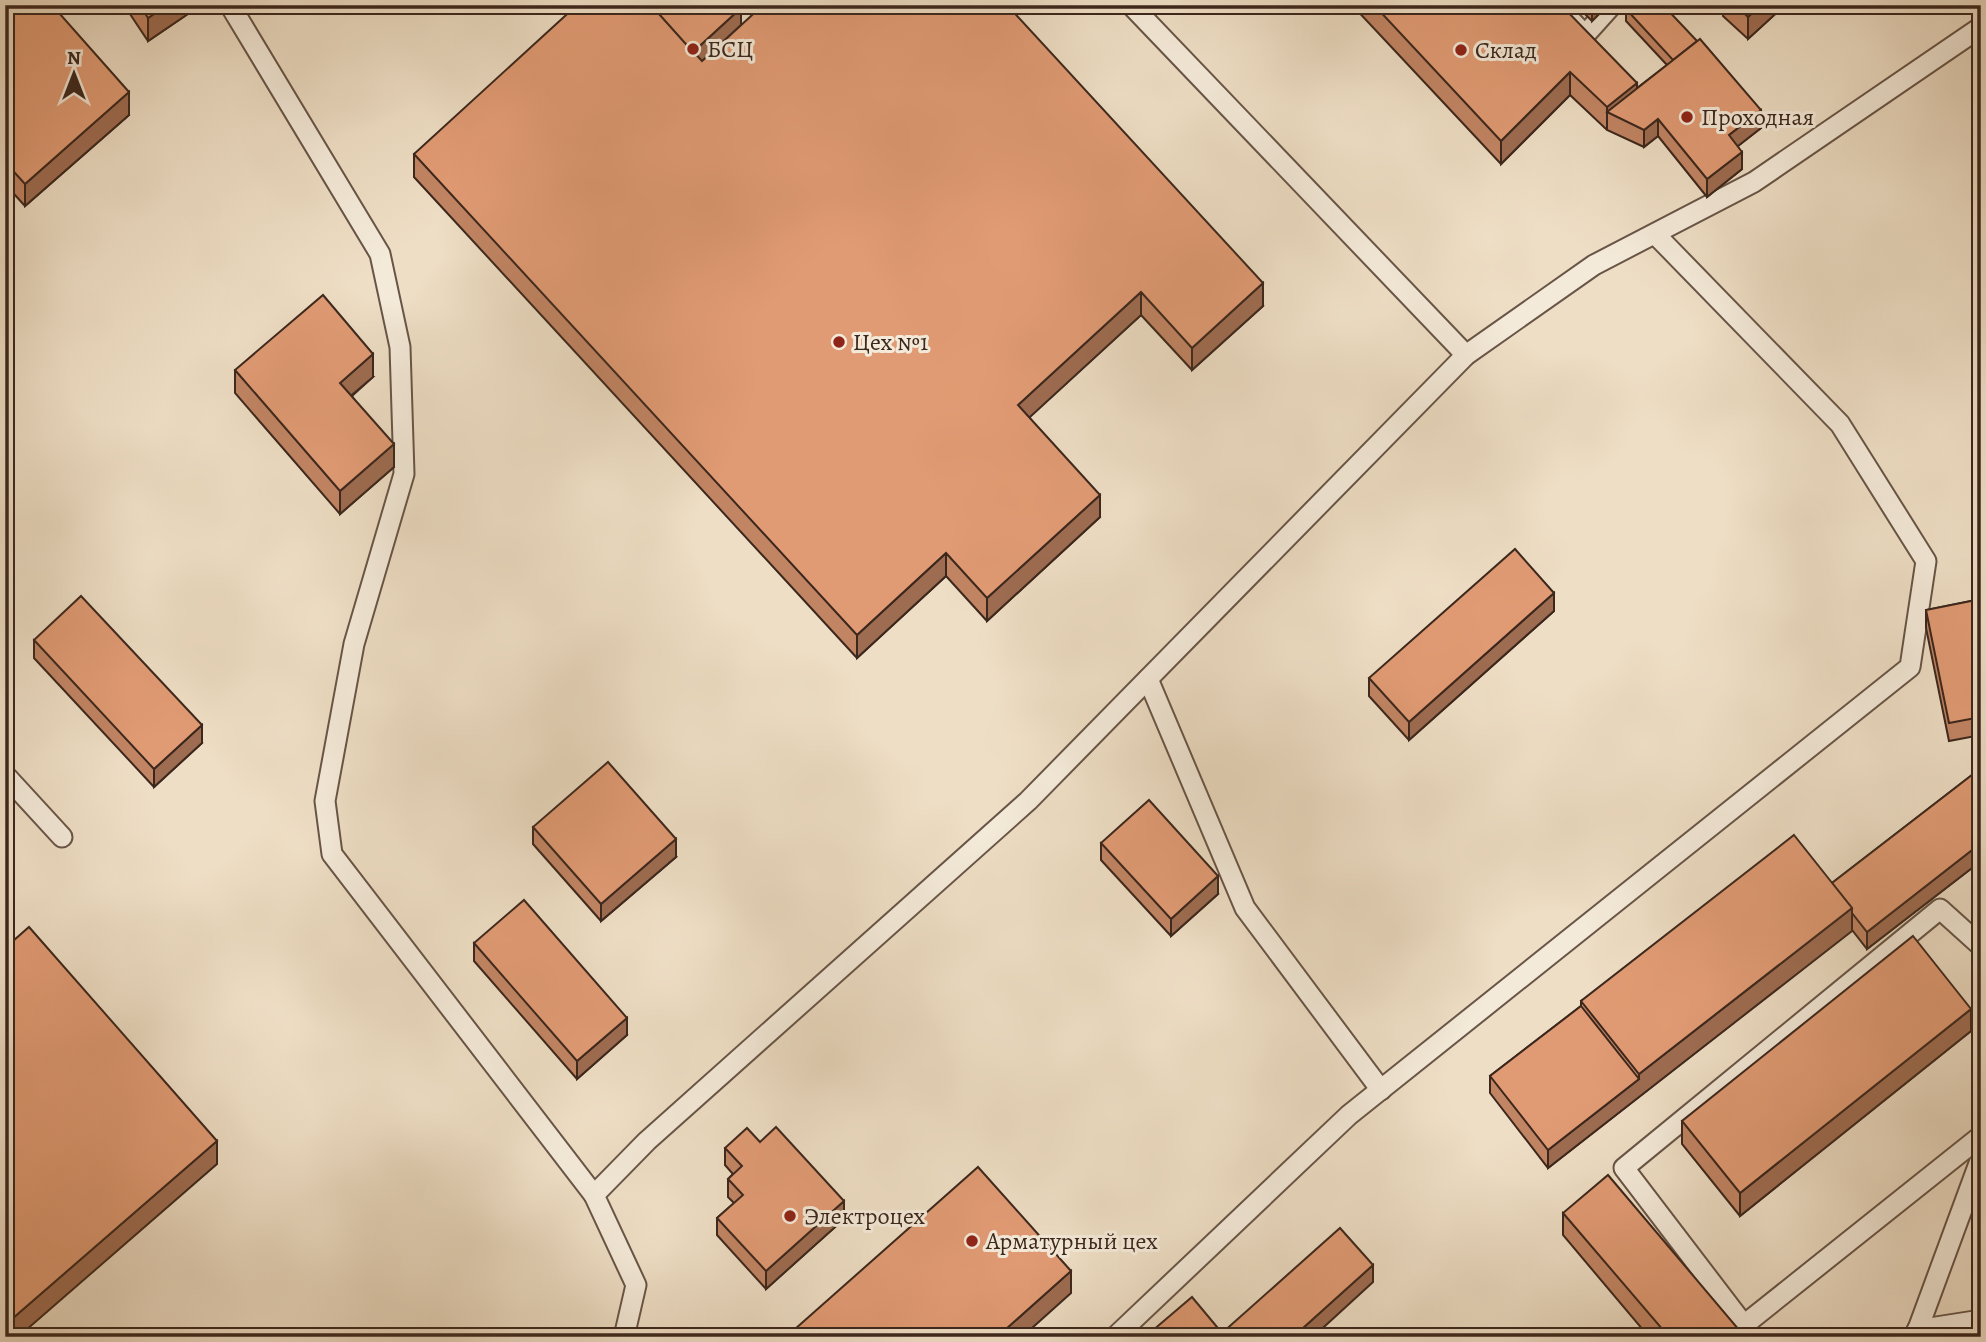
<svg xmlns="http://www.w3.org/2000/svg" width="1986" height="1342" font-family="Alegreya,serif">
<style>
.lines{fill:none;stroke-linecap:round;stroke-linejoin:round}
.service-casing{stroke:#685547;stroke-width:23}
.service{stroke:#f4ead9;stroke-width:19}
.wall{fill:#c28564;stroke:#3c271d;stroke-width:2}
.shaded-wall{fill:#9e6c51;stroke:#3c271d;stroke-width:2}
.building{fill:#e19b74;stroke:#3c271d;stroke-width:2}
.poi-dot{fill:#8f2418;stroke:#f4ead9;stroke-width:2.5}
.labels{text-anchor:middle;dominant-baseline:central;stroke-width:6;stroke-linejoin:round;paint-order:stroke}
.poi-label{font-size:24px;fill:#3c271d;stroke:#f4ead9;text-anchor:start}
</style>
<rect width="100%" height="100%" fill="#eedec5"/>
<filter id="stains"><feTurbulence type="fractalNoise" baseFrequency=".00286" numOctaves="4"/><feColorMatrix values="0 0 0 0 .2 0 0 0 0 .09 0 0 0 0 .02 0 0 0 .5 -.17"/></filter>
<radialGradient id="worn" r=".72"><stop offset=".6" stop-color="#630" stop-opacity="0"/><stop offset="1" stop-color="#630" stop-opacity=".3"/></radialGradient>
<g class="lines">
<defs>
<g id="service">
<path d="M 230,5 L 380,254 L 400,347 L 404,474 L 354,644 L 325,801 L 332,854 L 594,1195"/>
<path d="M 1131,5 L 1466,355"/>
<path d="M 1556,5 L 1585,35 L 1612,5"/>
<path d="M 1148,679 L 1245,908 L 1381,1090"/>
<path d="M 5,775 L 62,837"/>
<path d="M 1744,1325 L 1981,1136"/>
<path d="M 1917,1330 L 1981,1320"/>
<path d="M 624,1337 L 636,1285 L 594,1195 L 647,1141 L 1028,801 L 1466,355 L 1594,265 L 1754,182 L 1981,27"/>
<path d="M 1115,1337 L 1349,1115 L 1910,667 L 1926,561 L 1840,424 L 1655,234"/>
<path d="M 1753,1337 L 1624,1168 L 1940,909 L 1981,946"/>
<path d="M 1915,1337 L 1981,1158"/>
</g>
</defs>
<use href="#service" class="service-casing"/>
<use href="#service" class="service"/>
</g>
<g class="wall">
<path d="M 5,5 L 129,115 L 25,206 L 5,184 Z"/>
<path d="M 124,5 L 201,5 L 148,41 Z"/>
<path d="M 1352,5 L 1561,5 L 1637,88 L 1667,65 L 1626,21 L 1626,9 L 1761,128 L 1738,146 L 1742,169 L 1707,197 L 1658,136 L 1644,147 L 1607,130 L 1570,95 L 1501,164 Z"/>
<path d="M 1576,5 L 1608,5 L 1592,21 Z"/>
<path d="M 1723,5 L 1785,5 L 1748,39 L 1723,16 Z"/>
<path d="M 741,25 L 1263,306 L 1192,370 L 1141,315 L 1029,417 L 1100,517 L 987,621 L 946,576 L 857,658 L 414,177 L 414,154 Z"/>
<path d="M 235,370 L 373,377 L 352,396 L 394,467 L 340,514 L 235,393 Z"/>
<path d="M 1981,599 L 1981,735 L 1949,741 L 1926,628 L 1926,610 Z"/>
<path d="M 1554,611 L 1409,740 L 1369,696 L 1369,678 Z"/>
<path d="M 34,640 L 202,743 L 154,787 L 34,658 Z"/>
<path d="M 1981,768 L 1981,861 L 1867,949 L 1852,930 L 1548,1168 L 1490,1093 L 1490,1076 L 1581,1006 L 1581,1001 L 1832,883 Z"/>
<path d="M 533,827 L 676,857 L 601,921 L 533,844 Z"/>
<path d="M 1101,843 L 1218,894 L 1171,936 L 1101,860 Z"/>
<path d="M 474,943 L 627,1035 L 577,1079 L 474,961 Z"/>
<path d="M 1971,1031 L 1740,1216 L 1682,1144 L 1682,1121 Z"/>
<path d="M 760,1142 L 844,1219 L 766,1289 L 717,1235 L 717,1218 L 734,1203 L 728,1197 L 728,1179 L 733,1174 L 725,1165 L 725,1148 Z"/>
<path d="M 1563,1213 L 1745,1337 L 1649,1337 L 1563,1235 Z"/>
</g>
<g class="shaded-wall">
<path d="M 167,5 L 201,5 L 148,41 L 148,18 Z"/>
<path d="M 1592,5 L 1608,5 L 1592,21 Z"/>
<path d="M 1760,5 L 1785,5 L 1748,39 L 1748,17 Z"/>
<path d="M 741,8 L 741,25 L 691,72 L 691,54 Z"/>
<path d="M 1570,72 L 1570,95 L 1501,164 L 1501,141 Z"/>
<path d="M 1637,83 L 1637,106 L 1607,112 L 1607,130 L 1607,107 Z"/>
<path d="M 129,92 L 129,115 L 25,206 L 25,184 Z"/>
<path d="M 1761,110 L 1761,128 L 1729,153 L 1729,135 Z"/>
<path d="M 1658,119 L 1658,136 L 1644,147 L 1644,130 Z"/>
<path d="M 1742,152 L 1742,169 L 1707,197 L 1707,179 Z"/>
<path d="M 1263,283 L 1263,306 L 1192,370 L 1192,348 Z"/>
<path d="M 1141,292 L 1141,315 L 1018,428 L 1018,405 Z"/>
<path d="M 373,354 L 373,377 L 340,405 L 340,383 Z"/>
<path d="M 394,444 L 394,467 L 340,514 L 340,491 Z"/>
<path d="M 1100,495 L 1100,517 L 987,621 L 987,598 Z"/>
<path d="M 946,553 L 946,576 L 857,658 L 857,635 Z"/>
<path d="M 1554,593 L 1554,611 L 1409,740 L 1409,722 Z"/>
<path d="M 202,725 L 202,743 L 154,787 L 154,769 Z"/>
<path d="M 676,839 L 676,857 L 601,921 L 601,904 Z"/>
<path d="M 1981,843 L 1981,861 L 1867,949 L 1867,932 Z"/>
<path d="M 1218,876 L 1218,894 L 1171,936 L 1171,919 Z"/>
<path d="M 1852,908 L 1852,931 L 1548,1168 L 1548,1150 L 1639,1079 L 1639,1074 Z"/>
<path d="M 1971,1009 L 1971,1031 L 1740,1216 L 1740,1193 Z"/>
<path d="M 627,1018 L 627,1035 L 577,1079 L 577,1061 Z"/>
<path d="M 217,1141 L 217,1164 L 18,1337 L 5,1337 L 5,1325 Z"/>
<path d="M 844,1201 L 844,1219 L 766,1289 L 766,1271 Z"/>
<path d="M 1373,1265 L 1373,1282 L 1313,1337 L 1293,1337 Z"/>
<path d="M 1071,1271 L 1071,1293 L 1022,1337 L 997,1337 Z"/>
</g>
<g class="building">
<path d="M 5,5 L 52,5 L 129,92 L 25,184 L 5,162 Z"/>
<path d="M 140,5 L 167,5 L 148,18 Z"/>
<path d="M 577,5 L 651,5 L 702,61 L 763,5 L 1007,5 L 1263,283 L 1192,348 L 1141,292 L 1018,405 L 1100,495 L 987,598 L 946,553 L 857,635 L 414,154 Z"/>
<path d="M 651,5 L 739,5 L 741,8 L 693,52 Z"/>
<path d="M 1374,5 L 1561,5 L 1637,83 L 1607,107 L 1570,72 L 1501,141 Z"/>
<path d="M 1631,5 L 1663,5 L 1697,41 L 1673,60 L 1626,9 Z"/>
<path d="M 1736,5 L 1760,5 L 1748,17 Z"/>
<path d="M 1700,39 L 1761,110 L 1729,135 L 1742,152 L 1707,179 L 1658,119 L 1644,130 L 1607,112 Z"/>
<path d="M 323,295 L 373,354 L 340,383 L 394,444 L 340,491 L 235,370 Z"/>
<path d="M 1515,549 L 1554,593 L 1409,722 L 1369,678 Z"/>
<path d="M 81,596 L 202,725 L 154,769 L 34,640 Z"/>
<path d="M 1981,599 L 1981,717 L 1949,723 L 1926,610 Z"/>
<path d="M 608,762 L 676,839 L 601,904 L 533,827 Z"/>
<path d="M 1981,768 L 1981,843 L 1867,932 L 1852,913 L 1852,908 L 1832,883 Z"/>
<path d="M 1149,800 L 1218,876 L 1171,919 L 1101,843 Z"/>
<path d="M 1794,835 L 1852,908 L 1639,1074 L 1581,1001 Z"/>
<path d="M 524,900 L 627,1018 L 577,1061 L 474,943 Z"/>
<path d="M 29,927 L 217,1141 L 5,1325 L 5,948 Z"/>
<path d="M 1913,936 L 1971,1009 L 1740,1193 L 1682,1121 Z"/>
<path d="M 1581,1006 L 1639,1079 L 1548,1150 L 1490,1076 Z"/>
<path d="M 776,1127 L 844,1201 L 766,1271 L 717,1218 L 743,1195 L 728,1179 L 742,1166 L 725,1148 L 747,1128 L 760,1142 Z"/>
<path d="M 978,1167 L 1071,1271 L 997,1337 L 786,1337 Z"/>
<path d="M 1608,1175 L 1745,1337 L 1669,1337 L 1563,1213 Z"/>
<path d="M 1340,1228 L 1373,1265 L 1293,1337 L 1145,1337 L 1192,1297 L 1222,1333 Z"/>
</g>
<g class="poi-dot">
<circle cx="693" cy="49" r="7"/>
<circle cx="1461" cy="50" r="7"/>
<circle cx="1687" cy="117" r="7"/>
<circle cx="839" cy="342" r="7"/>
<circle cx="790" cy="1216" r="7"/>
<circle cx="972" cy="1241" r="7"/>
</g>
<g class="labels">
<g class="poi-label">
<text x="707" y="49">БСЦ</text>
<text x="1475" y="50">Склад</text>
<text x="1701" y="117">Проходная</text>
<text x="853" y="342">Цех №1</text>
<text x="804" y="1216">Электроцех</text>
<text x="986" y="1241">Арматурный цех</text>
</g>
</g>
<rect width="1986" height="1342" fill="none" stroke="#eedec5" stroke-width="28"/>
<rect x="7" y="7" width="1972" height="1328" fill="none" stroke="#3c271d" stroke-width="3.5"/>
<rect x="14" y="14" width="1958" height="1314" fill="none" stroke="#3c271d" stroke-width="2"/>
<g transform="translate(74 74)" stroke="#f4ead9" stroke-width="5" paint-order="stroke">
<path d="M0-5L12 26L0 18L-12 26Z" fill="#3c271d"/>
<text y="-10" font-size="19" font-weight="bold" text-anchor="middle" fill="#3c271d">N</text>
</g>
<rect width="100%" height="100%" filter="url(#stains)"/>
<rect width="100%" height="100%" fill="url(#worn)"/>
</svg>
